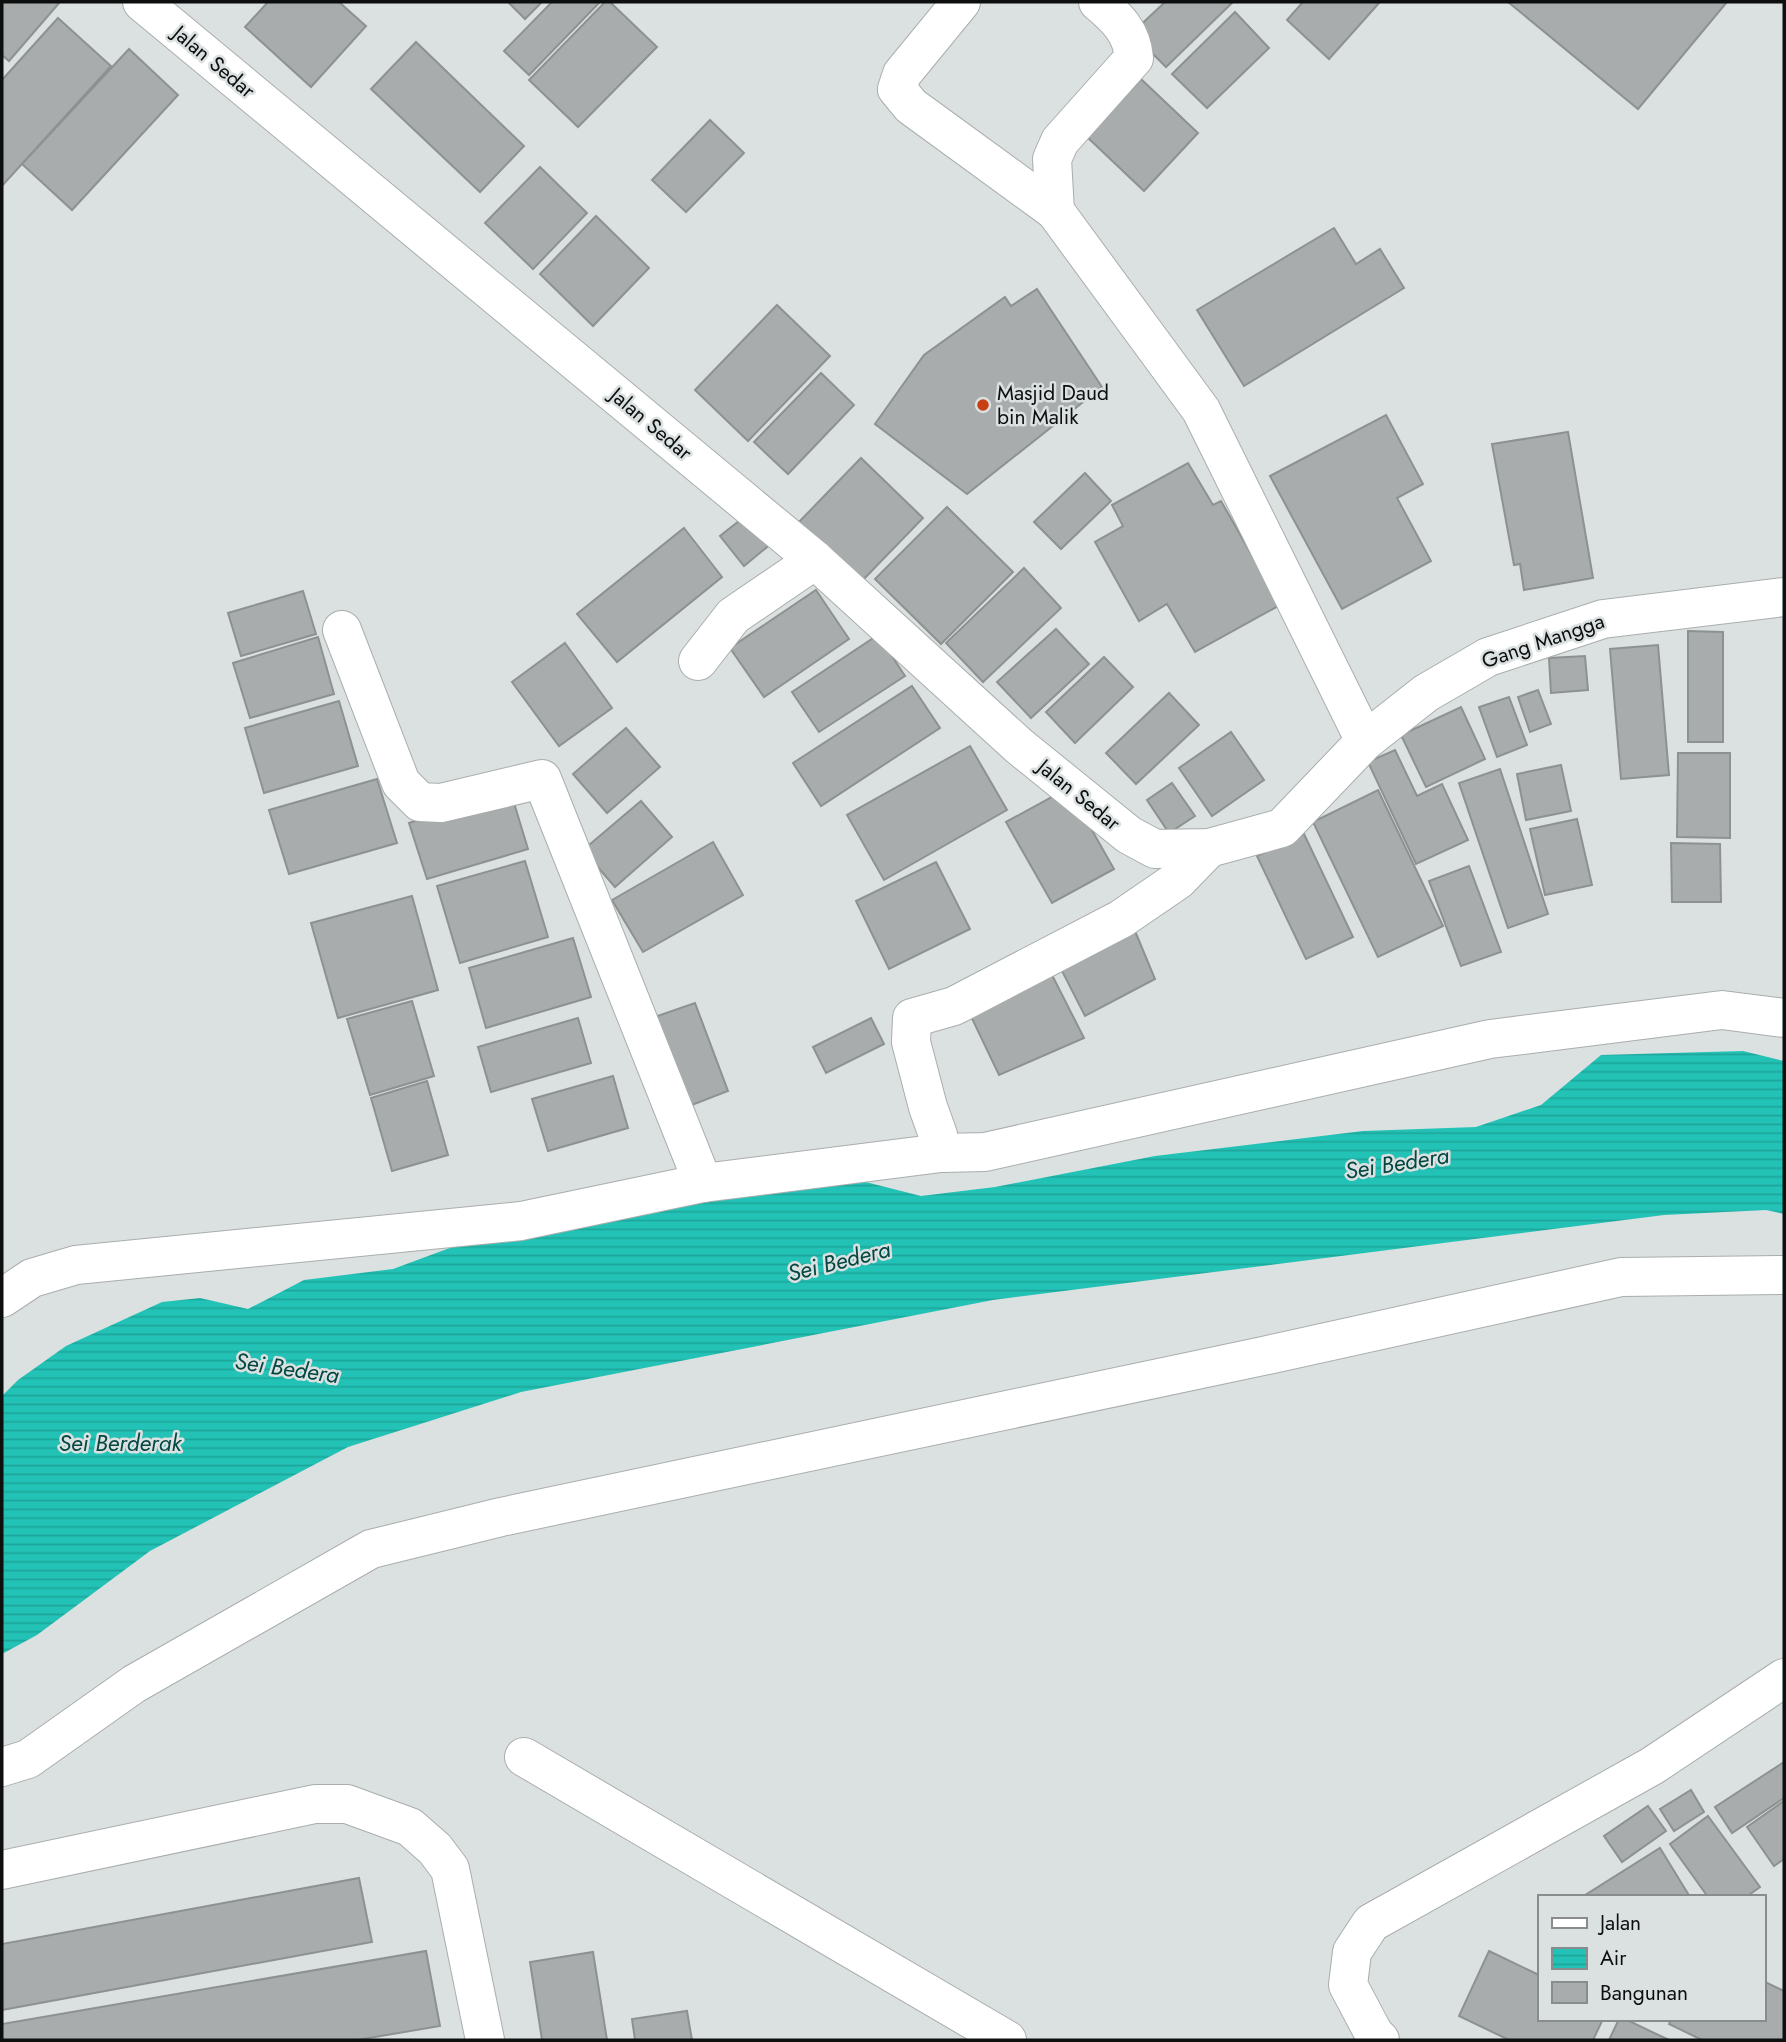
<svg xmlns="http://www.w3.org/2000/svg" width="1786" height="2042" font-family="Jost,sans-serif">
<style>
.water{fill:url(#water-rules)}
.building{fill:#a8acac;stroke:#8d9291;stroke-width:2}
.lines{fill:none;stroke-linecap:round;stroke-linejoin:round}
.minor-casing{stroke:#a9aead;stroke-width:40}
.minor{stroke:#fff;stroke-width:38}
.poi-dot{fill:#c73f12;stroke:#dbe0e0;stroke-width:2.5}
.labels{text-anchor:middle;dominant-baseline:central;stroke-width:5;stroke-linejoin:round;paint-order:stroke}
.street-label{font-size:21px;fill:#0d0f0f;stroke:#dbe0e0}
.poi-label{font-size:21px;fill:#0d0f0f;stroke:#dbe0e0;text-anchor:start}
.water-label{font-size:23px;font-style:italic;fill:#034742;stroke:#dbe0e0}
</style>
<defs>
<pattern id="water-rules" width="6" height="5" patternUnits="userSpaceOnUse" patternTransform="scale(1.75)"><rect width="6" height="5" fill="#22c3b6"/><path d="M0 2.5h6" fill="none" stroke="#1ea69b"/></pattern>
</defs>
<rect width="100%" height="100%" fill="#dbe0e0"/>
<path class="water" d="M 1743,1051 L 1784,1061 L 1784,1214 L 1766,1210 L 1664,1215 L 993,1300 L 521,1392 L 348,1447 L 150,1551 L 37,1635 L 2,1654 L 2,1396 L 18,1380 L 66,1346 L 162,1302 L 200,1298 L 248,1309 L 304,1280 L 393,1269 L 455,1246 L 838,1175 L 921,1196 L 995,1187 L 1155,1156 L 1363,1131 L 1476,1127 L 1541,1105 L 1601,1055 Z"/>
<g class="building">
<path d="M 2,2 L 60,2 L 9,61 L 2,55 Z"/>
<path d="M 268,2 L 339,2 L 366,26 L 311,87 L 245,27 Z"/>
<path d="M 508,2 L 542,2 L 525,19 Z"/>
<path d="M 552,2 L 600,2 L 529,75 L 504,51 Z"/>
<path d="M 605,2 L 610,2 L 657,47 L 578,127 L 529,80 Z"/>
<path d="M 1165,2 L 1233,2 L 1166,67 L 1132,33 Z"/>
<path d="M 1303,2 L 1380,2 L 1329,59 L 1287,20 Z"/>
<path d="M 1508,2 L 1727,2 L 1638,109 Z"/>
<path d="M 1235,12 L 1269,48 L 1207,108 L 1172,74 Z"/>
<path d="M 58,18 L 111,66 L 2,186 L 2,80 Z"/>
<path d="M 416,42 L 524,146 L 480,192 L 371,89 Z"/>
<path d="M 129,49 L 178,95 L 72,210 L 22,164 Z"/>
<path d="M 1141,79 L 1198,133 L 1144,191 L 1087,137 Z"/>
<path d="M 710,120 L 744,153 L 686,212 L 652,180 Z"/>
<path d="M 540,167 L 587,213 L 533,269 L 485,223 Z"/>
<path d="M 596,216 L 649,268 L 593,326 L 540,274 Z"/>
<path d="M 1334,228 L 1356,264 L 1380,249 L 1404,288 L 1244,386 L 1197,310 Z"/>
<path d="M 1037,289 L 1102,387 L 967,494 L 875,424 L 924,355 L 1005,297 L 1011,306 Z"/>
<path d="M 777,305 L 830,356 L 748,441 L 695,390 Z"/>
<path d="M 821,373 L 854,405 L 788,474 L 754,442 Z"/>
<path d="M 1386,415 L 1423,484 L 1397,498 L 1431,561 L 1342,609 L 1270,476 Z"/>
<path d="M 1568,432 L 1593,578 L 1524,590 L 1520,564 L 1514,565 L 1492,444 Z"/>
<path d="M 861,458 L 923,518 L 858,585 L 796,525 Z"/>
<path d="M 1188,463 L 1213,505 L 1221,501 L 1280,605 L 1195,652 L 1167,604 L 1139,621 L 1095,542 L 1123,526 L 1112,505 Z"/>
<path d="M 1085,473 L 1111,501 L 1061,549 L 1034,522 Z"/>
<path d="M 947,507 L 1013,572 L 941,644 L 875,579 Z"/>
<path d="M 748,514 L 772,543 L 744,566 L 720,536 Z"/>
<path d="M 684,528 L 722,577 L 617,662 L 577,614 Z"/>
<path d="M 1024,568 L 1061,608 L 983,682 L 946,643 Z"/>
<path d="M 816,590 L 849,639 L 764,697 L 730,648 Z"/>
<path d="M 303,591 L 316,634 L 241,656 L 228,613 Z"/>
<path d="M 1056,629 L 1089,664 L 1031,718 L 997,682 Z"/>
<path d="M 1688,631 L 1723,632 L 1723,742 L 1688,742 Z"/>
<path d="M 878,635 L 905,676 L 819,732 L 792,692 Z"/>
<path d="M 318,637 L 334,694 L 250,718 L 233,663 Z"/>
<path d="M 565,643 L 612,708 L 559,746 L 512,682 Z"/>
<path d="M 1658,645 L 1669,775 L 1621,779 L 1610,649 Z"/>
<path d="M 1585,656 L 1588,690 L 1551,693 L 1549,658 Z"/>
<path d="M 1104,657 L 1133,687 L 1075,743 L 1046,712 Z"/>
<path d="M 912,686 L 940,728 L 821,806 L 793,763 Z"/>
<path d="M 1538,690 L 1551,724 L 1530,732 L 1518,697 Z"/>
<path d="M 1169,693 L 1199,725 L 1136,784 L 1106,753 Z"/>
<path d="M 1509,697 L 1527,745 L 1497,757 L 1479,707 Z"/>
<path d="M 339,701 L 358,766 L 264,793 L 245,728 Z"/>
<path d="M 1461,707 L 1485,759 L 1426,787 L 1401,735 Z"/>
<path d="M 626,728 L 660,767 L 607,813 L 573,774 Z"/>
<path d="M 1231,732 L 1264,780 L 1212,816 L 1179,768 Z"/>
<path d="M 970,746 L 1007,810 L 884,880 L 847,815 Z"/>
<path d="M 1395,750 L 1417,796 L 1442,784 L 1468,840 L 1416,864 L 1368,762 Z"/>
<path d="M 1678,753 L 1730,753 L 1730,838 L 1677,837 Z"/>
<path d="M 1561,765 L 1571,811 L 1526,820 L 1517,774 Z"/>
<path d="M 1500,769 L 1548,914 L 1508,928 L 1459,783 Z"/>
<path d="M 377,779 L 397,843 L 289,874 L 269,810 Z"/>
<path d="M 1172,783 L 1195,816 L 1169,833 L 1147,800 Z"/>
<path d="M 1068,788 L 1114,869 L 1052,903 L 1006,822 Z"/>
<path d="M 1378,790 L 1443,926 L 1378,957 L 1313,822 Z"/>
<path d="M 511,793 L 528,849 L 427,879 L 409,823 Z"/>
<path d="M 641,801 L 672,837 L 615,887 L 583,850 Z"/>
<path d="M 1577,819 L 1592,885 L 1545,895 L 1530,829 Z"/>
<path d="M 1304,834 L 1353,937 L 1306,959 L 1257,856 Z"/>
<path d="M 713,842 L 743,895 L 643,952 L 612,900 Z"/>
<path d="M 1671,843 L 1720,844 L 1721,902 L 1672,902 Z"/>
<path d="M 525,861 L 548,937 L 460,963 L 437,886 Z"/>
<path d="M 936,862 L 970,929 L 889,969 L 856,901 Z"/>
<path d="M 1469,866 L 1501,952 L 1461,966 L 1429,881 Z"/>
<path d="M 412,896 L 438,990 L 338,1018 L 311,923 Z"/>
<path d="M 1135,931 L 1155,979 L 1085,1016 L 1061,969 Z"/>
<path d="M 573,938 L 591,997 L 486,1028 L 469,968 Z"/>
<path d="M 1051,973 L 1084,1038 L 999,1075 L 967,1008 Z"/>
<path d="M 412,1001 L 434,1076 L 370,1095 L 347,1019 Z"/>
<path d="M 695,1003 L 728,1091 L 679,1110 L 646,1020 Z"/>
<path d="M 578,1018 L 591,1063 L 491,1092 L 478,1047 Z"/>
<path d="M 871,1018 L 884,1044 L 826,1073 L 813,1047 Z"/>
<path d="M 613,1076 L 628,1128 L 548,1151 L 532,1099 Z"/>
<path d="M 427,1081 L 448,1155 L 392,1171 L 371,1098 Z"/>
<path d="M 1784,1762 L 1784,1798 L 1732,1833 L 1715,1807 Z"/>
<path d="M 1691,1790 L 1704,1812 L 1674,1831 L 1660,1809 Z"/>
<path d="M 1784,1801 L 1784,1859 L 1774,1866 L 1747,1827 Z"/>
<path d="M 1648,1806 L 1666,1831 L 1622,1862 L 1604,1836 Z"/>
<path d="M 1708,1816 L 1760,1887 L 1746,1897 L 1708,1897 L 1670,1844 Z"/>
<path d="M 1660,1848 L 1690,1897 L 1582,1897 Z"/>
<path d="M 359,1878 L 372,1942 L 2,2010 L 2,1944 Z"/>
<path d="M 426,1951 L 440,2026 L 357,2040 L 2,2040 L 2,2024 Z"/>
<path d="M 1489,1951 L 1539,1975 L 1539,2019 L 1603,2019 L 1593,2040 L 1509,2040 L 1459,2016 Z"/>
<path d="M 593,1952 L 607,2040 L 542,2040 L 530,1962 Z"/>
<path d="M 1763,1981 L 1784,1991 L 1784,2040 L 1702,2040 L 1669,2024 L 1671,2019 L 1763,2019 Z"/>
<path d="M 687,2011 L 692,2040 L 635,2040 L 632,2019 Z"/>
<path d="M 1619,2019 L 1625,2019 L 1669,2040 L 1609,2040 Z"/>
</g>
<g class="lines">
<defs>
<g id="minor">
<path d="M 142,2 L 815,560 L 1019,746 L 1129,835 L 1155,849 L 1209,848 L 1282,828 L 1365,741 L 1426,693 L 1488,657 L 1603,619 L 1784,597"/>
<path d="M 961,2 L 902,74 L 897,89 L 911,106 L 1055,211"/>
<path d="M 1098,2 C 1117,18 1132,32 1134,58 L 1060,141 L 1052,159 L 1055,211 L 1201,410 L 1365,741"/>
<path d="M 342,630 L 401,783 L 420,802 L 441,803 L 542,779 L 703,1183"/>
<path d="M 698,661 L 733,616 L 815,560"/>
<path d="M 941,1153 L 938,1135 L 928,1107 L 911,1042 L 912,1018 L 954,1006 L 1121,919 L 1178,880 L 1209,848"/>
<path d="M 2,1298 L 32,1278 L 76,1265 L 521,1221 L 703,1183 L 941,1153 L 985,1152 L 1490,1039 L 1722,1010 L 1784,1018"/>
<path d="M 524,1757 L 1007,2040"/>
<path d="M 2,1767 L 28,1759 L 134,1684 L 371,1549 L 501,1517 L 1263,1356 L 1621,1277 L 1784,1275"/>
<path d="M 2,1870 L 315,1804 L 347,1804 L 410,1827 L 435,1849 L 450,1869 L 485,2040"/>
<path d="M 1380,2040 L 1374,2034 L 1348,1985 L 1352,1952 L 1371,1923 L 1652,1766 L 1784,1678"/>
</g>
</defs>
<use href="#minor" class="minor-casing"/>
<use href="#minor" class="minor"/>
</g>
<circle class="poi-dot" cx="983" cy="405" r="7"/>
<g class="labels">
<g class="street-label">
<text transform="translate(214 62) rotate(40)">Jalan Sedar</text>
<text transform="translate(651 424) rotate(40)">Jalan Sedar</text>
<text transform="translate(1543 641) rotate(-19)">Gang Mangga</text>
<text transform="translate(1079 795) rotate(39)">Jalan Sedar</text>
</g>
<g class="poi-label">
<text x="997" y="393">Masjid Daud<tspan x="997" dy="24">bin Malik</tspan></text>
</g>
<g class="water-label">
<text transform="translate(1397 1163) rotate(-9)">Sei Bedera</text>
<text transform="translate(839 1261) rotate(-14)">Sei Bedera</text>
<text transform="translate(287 1368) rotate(8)">Sei Bedera</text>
<text x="120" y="1443">Sei Berderak</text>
</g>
</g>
<rect width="1786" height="2042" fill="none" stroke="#0d0f0f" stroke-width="7"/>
<rect x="1538" y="1895" width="228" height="126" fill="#dbe0e0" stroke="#898c8c" stroke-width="2"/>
<rect x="1552" y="1918" width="35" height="10" fill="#ffffff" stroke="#898c8c" stroke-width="2"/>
<text x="1600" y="1930" font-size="21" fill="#0d0f0f">Jalan</text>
<rect x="1552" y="1948" width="35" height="21" fill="url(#water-rules)" stroke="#898c8c" stroke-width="2"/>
<text x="1600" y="1965" font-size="21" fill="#0d0f0f">Air</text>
<rect x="1552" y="1982" width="35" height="21" fill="#a8acac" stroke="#898c8c" stroke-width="2"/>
<text x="1600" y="2000" font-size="21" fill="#0d0f0f">Bangunan</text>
</svg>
